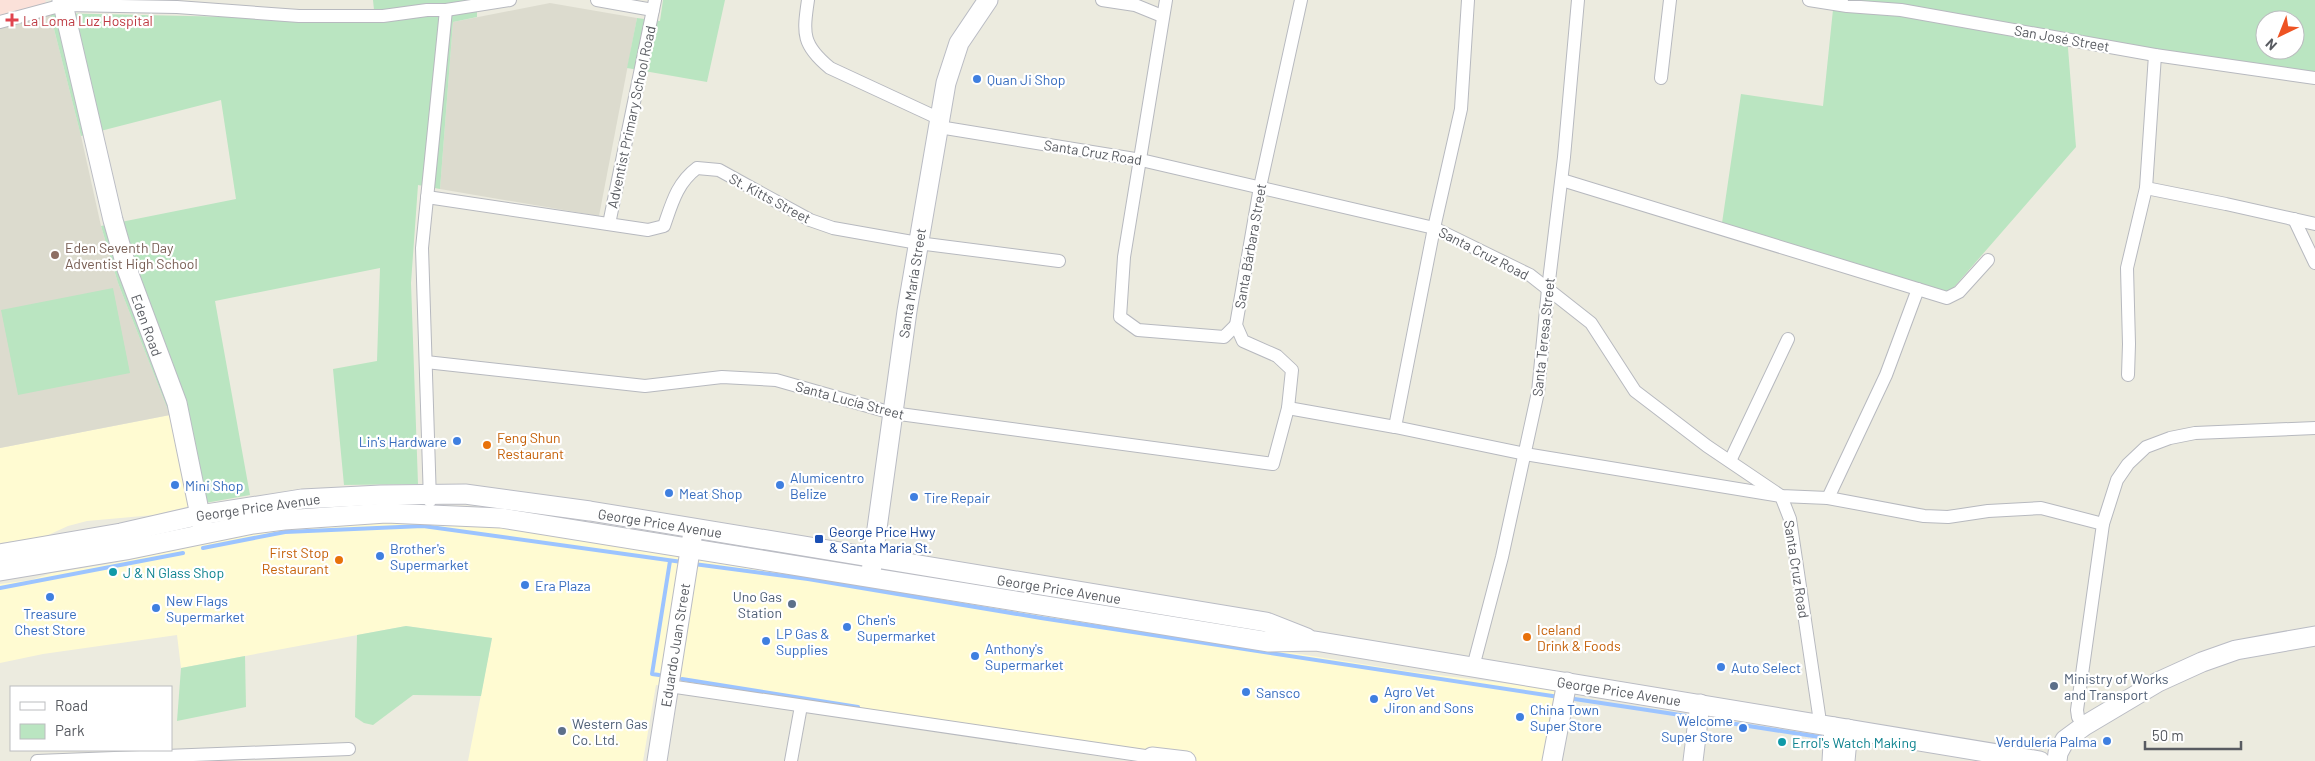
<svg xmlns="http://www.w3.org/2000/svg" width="2315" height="761" font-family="Barlow,sans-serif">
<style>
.commercial{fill:#fffbd2}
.education{fill:#dcdbce}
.medical{fill:#fbe1d9}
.green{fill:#bae5c1;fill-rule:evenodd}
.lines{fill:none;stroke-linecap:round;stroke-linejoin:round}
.stream{stroke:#9cc4ff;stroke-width:4}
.street-casing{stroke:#b7b9bf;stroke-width:14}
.secondary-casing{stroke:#babcc4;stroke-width:21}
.street{stroke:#fff;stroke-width:12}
.secondary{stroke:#fff;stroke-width:19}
.health-dot{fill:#e0444e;stroke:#fff;stroke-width:2}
.shop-dot{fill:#3f7fe0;stroke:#fff;stroke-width:2}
.education-dot{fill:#8d6e63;stroke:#fff;stroke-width:2}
.food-dot{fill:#e8710a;stroke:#fff;stroke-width:2}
.transit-dot{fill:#1a4fb4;stroke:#fff;stroke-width:2}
.culture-dot{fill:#0f9aa8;stroke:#fff;stroke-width:2}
.service-dot{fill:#5c6f8a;stroke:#fff;stroke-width:2}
.labels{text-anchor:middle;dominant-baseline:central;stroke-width:4.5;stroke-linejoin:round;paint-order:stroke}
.health-label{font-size:14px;fill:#be3a42;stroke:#fff;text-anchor:start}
.street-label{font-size:14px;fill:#585b61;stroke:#fff}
.shop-label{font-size:14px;fill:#366cbe;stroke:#fff;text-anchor:start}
.education-label{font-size:14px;fill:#785e54;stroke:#fff;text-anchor:start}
.food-label{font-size:14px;fill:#c56008;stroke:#fff;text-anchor:start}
.transit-label{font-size:14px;fill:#164399;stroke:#fff;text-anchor:start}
.culture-label{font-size:14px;fill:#0d838f;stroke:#fff;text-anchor:start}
.service-label{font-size:14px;fill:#4e5e75;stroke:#fff;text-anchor:start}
</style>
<rect width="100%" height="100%" fill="#ecebdf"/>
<g class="commercial">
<path d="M 170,415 L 194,505 L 154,515 L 87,521 L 68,526 L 44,537 L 0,543 L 0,448 Z"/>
<path d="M 360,520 L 480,525 L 541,532 L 1406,671 L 1567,691 L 1552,761 L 1194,761 L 837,712 L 656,685 L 643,761 L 468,761 L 492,638 L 406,626 L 181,668 L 177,635 L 43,654 L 0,663 L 0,584 L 31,580 L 52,573 L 115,563 L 274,529 Z"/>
</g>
<g class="education">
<path d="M 550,3 L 637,18 L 599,216 L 440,189 L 453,22 Z"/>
<path d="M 50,13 L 81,136 L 101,226 L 118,283 L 170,415 L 0,448 L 0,27 Z"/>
</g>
<path class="medical" d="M 0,0 L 45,0 L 50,13 L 0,27 Z"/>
<g class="green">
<path d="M 373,0 L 477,0 L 477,17 L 453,22 L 440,189 L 418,185 L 411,283 L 418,484 L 344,485 L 333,369 L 377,361 L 380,268 L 215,301 L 250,495 L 194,505 L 170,415 L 118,283 L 101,226 L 236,199 L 221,100 L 81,136 L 50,13 L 375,20 Z"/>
<path d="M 663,0 L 725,0 L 707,82 L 627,68 L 637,18 L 660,21 Z"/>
<path d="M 1834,0 L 2315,0 L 2315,74 L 2067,36 L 2076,147 L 1948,294 L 1722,223 L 1741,94 L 1823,106 ZM 2265,20 L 2295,20 L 2295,50 L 2265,50 Z"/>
<path d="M 113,288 L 130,373 L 18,395 L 1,310 Z"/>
<path d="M 406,626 L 492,638 L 481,696 L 413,695 L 373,725 L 364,723 L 355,717 L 357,635 Z"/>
<path d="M 245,656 L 246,707 L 177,721 L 181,668 Z"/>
</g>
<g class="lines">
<g class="stream">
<path d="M 203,548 L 285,532 L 423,526 L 682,562"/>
<path d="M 694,564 L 808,579 L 1041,618 L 1559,697"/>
<path d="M 0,588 L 183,553"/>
<path d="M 659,675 L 652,674 L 670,561"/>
<path d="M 682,679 L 858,707"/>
<path d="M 1568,698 L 1687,716"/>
<path d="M 1710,720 L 1826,738"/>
</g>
<defs>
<g id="street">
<path d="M 597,0 L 653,10"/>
<path d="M 808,0 C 803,34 802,45 830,68 L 940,119"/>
<path d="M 1102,0 L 1135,5 L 1162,16"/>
<path d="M 1166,0 L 1124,257 L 1120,317 L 1138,330 L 1224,337 L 1236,325"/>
<path d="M 1809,0 L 1847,6 L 1901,10 L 2155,55 L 2315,78"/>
<path d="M 0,22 L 63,5 L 177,7 L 299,16 L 383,16 L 427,10 L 446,10 L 510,0"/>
<path d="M 1661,78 L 1670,0"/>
<path d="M 939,127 L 1141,160 L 1434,228 L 1530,275 L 1591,323 L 1635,391 L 1707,446 L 1781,496 L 1790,519 L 1819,715 L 1818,724"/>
<path d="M 1562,180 L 1947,298 L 1959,292 L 1988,260"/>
<path d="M 2146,188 L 2226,204 L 2315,224"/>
<path d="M 427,197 L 648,230 L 664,226 C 672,203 677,183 697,168 L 719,170 L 810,220 L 833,228 L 918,243 L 1059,261"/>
<path d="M 2294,219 L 2315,263"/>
<path d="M 609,224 L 655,0"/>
<path d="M 426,362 L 645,386 L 722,377 L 776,380 L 892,413 L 1273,464 L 1288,408 L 1292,370 L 1277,356 L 1243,341 L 1236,325 L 1260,187 L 1301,0"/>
<path d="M 2128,375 L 2129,344 L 2127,268 L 2146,188 L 2155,55"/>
<path d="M 1288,408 L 1395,427 L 1525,454 L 1781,496 L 1828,498 L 1924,516 L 1948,517 L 1988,511 L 2041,508 L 2103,524"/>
<path d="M 1395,427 L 1434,228 L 1461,109 L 1468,0"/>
<path d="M 1730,461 L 1788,339"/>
<path d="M 1828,498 L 1886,375 L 1918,289"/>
<path d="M 430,501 L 422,248 L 446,10"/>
<path d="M 1473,667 L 1502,557 L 1538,392 L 1548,289 L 1564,157 L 1578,0"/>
<path d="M 669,686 L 1152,757"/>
<path d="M 2084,726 L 2078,717 L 2077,710 L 2103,524 L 2117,480 L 2128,464 L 2146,447 L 2170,438 L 2195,433 L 2315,428"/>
<path d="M 37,761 L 349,749"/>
<path d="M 791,761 L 801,706"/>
</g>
<g id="secondary">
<path d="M 62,0 L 113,220 L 127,269 L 177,403 L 202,525"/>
<path d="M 0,554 L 121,533 L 200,515 L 302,499 L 381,495 L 465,494 L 590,511 L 1266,622 L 1307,638"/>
<path d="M 0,571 L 126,550 L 253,524 L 284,520 L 386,513 L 501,518 L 1269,642 L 1315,641 L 2040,761"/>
<path d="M 871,572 L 907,311 L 946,83 L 959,43 L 988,0"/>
<path d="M 657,761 L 692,538"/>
<path d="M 1151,761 L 1152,757 L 1186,761"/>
<path d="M 1552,761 L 1567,682"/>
<path d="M 1693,761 L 1700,704"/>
<path d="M 1832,761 L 1834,727"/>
<path d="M 1845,761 L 1848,729"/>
<path d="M 2057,761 L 2058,753 L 2065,740 L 2084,726 L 2158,682 L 2202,662 L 2236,650 L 2315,636"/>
</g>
</defs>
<use href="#street" class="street-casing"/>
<use href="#secondary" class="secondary-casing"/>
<use href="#street" class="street"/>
<use href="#secondary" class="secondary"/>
</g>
<path class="health-dot" d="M9.5 12.5h5v5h5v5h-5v5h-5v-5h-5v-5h5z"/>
<g class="shop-dot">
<circle cx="977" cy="79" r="5"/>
<circle cx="457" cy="441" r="5"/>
<circle cx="175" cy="485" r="5"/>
<circle cx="780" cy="485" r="5"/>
<circle cx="669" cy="493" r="5"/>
<circle cx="914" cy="497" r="5"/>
<circle cx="380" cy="556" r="5"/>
<circle cx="525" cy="585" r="5"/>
<circle cx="50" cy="597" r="5"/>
<circle cx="156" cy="608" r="5"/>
<circle cx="847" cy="627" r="5"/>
<circle cx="766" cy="641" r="5"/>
<circle cx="975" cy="656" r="5"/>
<circle cx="1721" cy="667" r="5"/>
<circle cx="1246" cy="692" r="5"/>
<circle cx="1374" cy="699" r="5"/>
<circle cx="1520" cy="717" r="5"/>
<circle cx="1743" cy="728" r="5"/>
<circle cx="2107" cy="741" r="5"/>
</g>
<circle class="education-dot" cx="55" cy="255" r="5"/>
<g class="food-dot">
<circle cx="487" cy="445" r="5"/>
<circle cx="339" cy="560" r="5"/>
<circle cx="1527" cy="637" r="5"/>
</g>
<rect class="transit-dot" x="814" y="534" width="10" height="10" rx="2.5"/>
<g class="culture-dot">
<circle cx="113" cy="572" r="5"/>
<circle cx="1782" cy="742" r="5"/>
</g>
<g class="service-dot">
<circle cx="792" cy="604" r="5"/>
<circle cx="2054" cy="686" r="5"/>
<circle cx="562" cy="731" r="5"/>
</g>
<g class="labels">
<g class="health-label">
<text x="23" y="20">La Loma Luz Hospital</text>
</g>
<g class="street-label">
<text transform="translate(2062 38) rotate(10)">San José Street</text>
<text transform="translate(631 117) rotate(-78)">Adventist Primary School Road</text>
<text transform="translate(1093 152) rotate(9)">Santa Cruz Road</text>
<text transform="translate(770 198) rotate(28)">St. Kitts Street</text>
<text transform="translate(1250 246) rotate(-80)">Santa Bárbara Street</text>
<text transform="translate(1484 253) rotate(27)">Santa Cruz Road</text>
<text transform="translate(912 283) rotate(-81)">Santa María Street</text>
<text transform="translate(147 325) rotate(70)">Eden Road</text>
<text transform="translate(1543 337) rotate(-84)">Santa Teresa Street</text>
<text transform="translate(850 400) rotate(15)">Santa Lucía Street</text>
<text transform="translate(258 507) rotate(-8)">George Price Avenue</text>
<text transform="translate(660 523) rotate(9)">George Price Avenue</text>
<text transform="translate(1797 569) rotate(81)">Santa Cruz Road</text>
<text transform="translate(1059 589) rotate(9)">George Price Avenue</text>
<text transform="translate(675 645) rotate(-81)">Eduardo Juan Street</text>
<text transform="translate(1619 691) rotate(9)">George Price Avenue</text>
</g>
<g class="shop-label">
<text x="987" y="79">Quan Ji Shop</text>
<text x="447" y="441" text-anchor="end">Lin's Hardware</text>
<text x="790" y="477">Alumicentro<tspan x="790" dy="16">Belize</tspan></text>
<text x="185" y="485">Mini Shop</text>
<text x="679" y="493">Meat Shop</text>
<text x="924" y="497">Tire Repair</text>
<text x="390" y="548">Brother's<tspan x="390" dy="16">Supermarket</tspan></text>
<text x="535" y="585">Era Plaza</text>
<text x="166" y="600">New Flags<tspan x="166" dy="16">Supermarket</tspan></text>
<text x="50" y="613" text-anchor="middle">Treasure<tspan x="50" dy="16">Chest Store</tspan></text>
<text x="857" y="619">Chen's<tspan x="857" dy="16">Supermarket</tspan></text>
<text x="776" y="633">LP Gas &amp;<tspan x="776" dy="16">Supplies</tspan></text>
<text x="985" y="648">Anthony's<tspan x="985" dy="16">Supermarket</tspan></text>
<text x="1731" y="667">Auto Select</text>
<text x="1384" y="691">Agro Vet<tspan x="1384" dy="16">Jiron and Sons</tspan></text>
<text x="1256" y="692">Sansco</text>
<text x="1530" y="709">China Town<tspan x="1530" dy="16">Super Store</tspan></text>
<text x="1733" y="720" text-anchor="end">Welcome<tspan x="1733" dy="16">Super Store</tspan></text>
<text x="2097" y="741" text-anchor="end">Verdulería Palma</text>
</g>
<g class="education-label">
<text x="65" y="247">Eden Seventh Day<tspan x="65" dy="16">Adventist High School</tspan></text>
</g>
<g class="food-label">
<text x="497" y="437">Feng Shun<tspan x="497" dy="16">Restaurant</tspan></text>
<text x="329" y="552" text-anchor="end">First Stop<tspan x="329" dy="16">Restaurant</tspan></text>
<text x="1537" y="629">Iceland<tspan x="1537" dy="16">Drink &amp; Foods</tspan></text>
</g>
<g class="transit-label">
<text x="829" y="531">George Price Hwy<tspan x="829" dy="16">&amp; Santa Maria St.</tspan></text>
</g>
<g class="culture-label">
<text x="123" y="572">J &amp; N Glass Shop</text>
<text x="1792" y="742">Errol's Watch Making</text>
</g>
<g class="service-label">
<text x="782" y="596" text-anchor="end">Uno Gas<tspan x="782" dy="16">Station</tspan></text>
<text x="2064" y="678">Ministry of Works<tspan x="2064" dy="16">and Transport</tspan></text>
<text x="572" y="723">Western Gas<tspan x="572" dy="16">Co. Ltd.</tspan></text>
</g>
</g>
<rect x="10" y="686" width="162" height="65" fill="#ffffff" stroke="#bcbdc0"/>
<rect x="20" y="702" width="25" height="8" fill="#ffffff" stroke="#bcbdc0"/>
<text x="55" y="711" font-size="15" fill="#585b61">Road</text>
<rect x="20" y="724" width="25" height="15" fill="#bae5c1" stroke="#bcbdc0"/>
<text x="55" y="736" font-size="15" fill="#585b61">Park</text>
<g transform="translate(2280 35) rotate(223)"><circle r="24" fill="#ffffff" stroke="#bcbdc0"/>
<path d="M0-4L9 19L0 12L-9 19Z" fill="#ee5323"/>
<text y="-8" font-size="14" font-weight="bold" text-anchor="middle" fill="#585b61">N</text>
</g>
<path d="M2145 741v8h96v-8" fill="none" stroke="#585b61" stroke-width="2.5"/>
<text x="2152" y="741" font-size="15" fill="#585b61" stroke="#ffffff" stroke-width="4" paint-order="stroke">50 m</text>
</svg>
